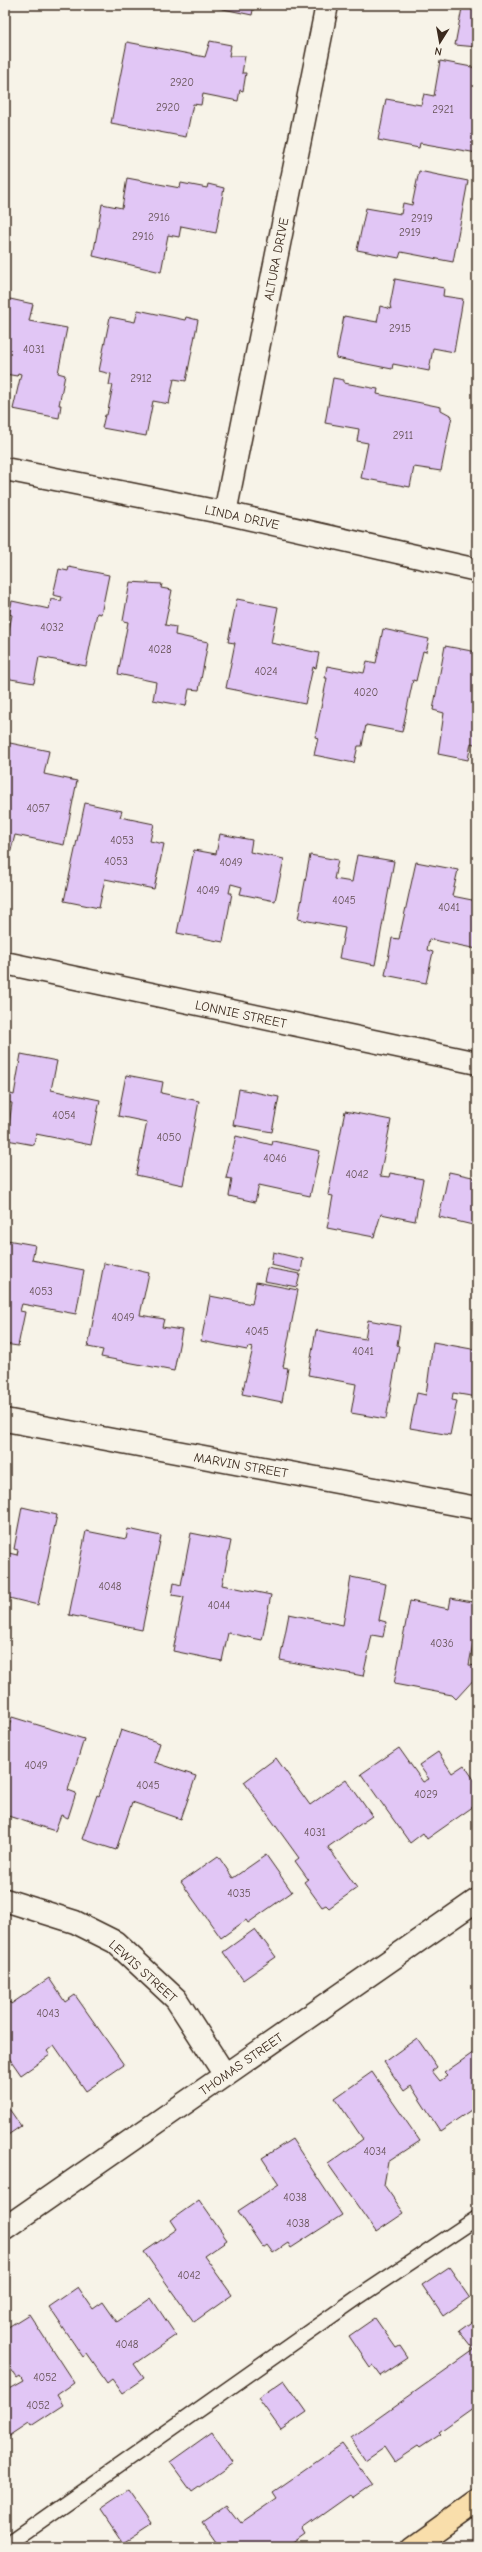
<svg xmlns="http://www.w3.org/2000/svg" width="482" height="2552" font-family="'Comic Neue',sans-serif">
<style>
.building{fill:#e1c6f5;stroke:#3b2a1e}
.lines{fill:none;stroke-linecap:round;stroke-linejoin:round}
.service-casing{stroke:#3b2a1e;stroke-width:17}
.minor-casing{stroke:#3b2a1e;stroke-width:25}
.primary-casing{stroke:#3b2a1e;stroke-width:25}
.service{stroke:#f7f3e8;stroke-width:14}
.minor{stroke:#f7f3e8;stroke-width:22}
.primary{stroke:#f9deab;stroke-width:22}
.labels{text-anchor:middle;dominant-baseline:central;stroke-width:3;stroke-linejoin:round;paint-order:stroke}
.number-label{font-size:11px;fill:#645154}
.street-label{font-size:13px;fill:#3b2a1e;stroke:#f7f3e8}
</style>
<rect width="100%" height="100%" fill="#f7f3e8"/>
<filter id="ink" filterUnits="userSpaceOnUse"><feTurbulence type="fractalNoise" baseFrequency=".025" numOctaves="2"/><feDisplacementMap in="SourceGraphic" scale="8" xChannelSelector="R" yChannelSelector="G"/><feConvolveMatrix kernelMatrix="1 2 1 2 8 2 1 2 1" color-interpolation-filters="sRGB"/></filter>
<g filter="url(#ink)">
<g class="building">
<path d="M 204,5 L 254,5 L 252,15 Z"/>
<path d="M 451,5 L 477,5 L 477,47 L 455,45 L 462,8 Z"/>
<path d="M 210,41 L 231,45 L 229,56 L 245,56 L 242,73 L 246,73 L 243,91 L 240,90 L 238,101 L 203,94 L 201,105 L 193,104 L 186,137 L 111,123 L 127,42 L 205,57 Z"/>
<path d="M 440,61 L 477,68 L 477,153 L 420,143 L 419,148 L 378,140 L 386,99 L 421,105 L 424,94 L 434,96 Z"/>
<path d="M 419,171 L 468,181 L 453,262 L 401,252 L 399,258 L 357,250 L 366,208 L 401,214 L 403,203 L 412,205 Z"/>
<path d="M 127,178 L 180,188 L 181,183 L 207,188 L 208,184 L 224,188 L 216,233 L 181,226 L 179,237 L 168,235 L 161,272 L 93,256 L 102,204 L 122,208 Z"/>
<path d="M 395,279 L 444,288 L 443,296 L 463,299 L 454,352 L 433,348 L 429,371 L 393,364 L 392,369 L 336,358 L 344,316 L 377,322 L 380,306 L 391,309 L 390,305 Z"/>
<path d="M 10,299 L 33,304 L 29,321 L 67,328 L 58,373 L 65,375 L 59,405 L 61,405 L 59,418 L 13,409 L 21,374 L 18,373 L 17,376 L 5,374 L 5,317 Z"/>
<path d="M 138,310 L 185,320 L 186,317 L 198,320 L 186,381 L 174,379 L 169,404 L 153,401 L 146,436 L 102,428 L 105,415 L 107,415 L 113,385 L 109,385 L 111,374 L 99,371 L 110,317 L 135,322 Z"/>
<path d="M 333,378 L 344,380 L 344,383 L 378,389 L 377,394 L 441,407 L 441,410 L 452,416 L 441,471 L 414,467 L 410,487 L 361,478 L 368,443 L 357,441 L 359,429 L 325,423 Z"/>
<path d="M 69,567 L 109,575 L 101,614 L 97,613 L 86,666 L 39,657 L 34,683 L 5,678 L 5,649 L 12,615 L 9,614 L 12,601 L 49,609 L 51,599 L 61,601 L 62,597 L 53,595 L 59,569 L 68,571 Z"/>
<path d="M 130,582 L 162,584 L 161,588 L 172,590 L 165,625 L 176,627 L 175,635 L 208,642 L 199,690 L 189,689 L 186,706 L 153,700 L 156,682 L 118,674 L 128,622 L 123,621 Z"/>
<path d="M 237,599 L 278,607 L 271,643 L 319,653 L 316,668 L 313,667 L 305,704 L 226,688 L 235,643 L 228,642 Z"/>
<path d="M 383,629 L 429,639 L 426,652 L 423,651 L 416,681 L 413,680 L 402,732 L 366,725 L 362,746 L 358,746 L 354,763 L 314,755 L 318,738 L 315,737 L 327,678 L 325,678 L 327,666 L 364,673 L 367,661 L 376,663 Z"/>
<path d="M 445,646 L 477,652 L 477,745 L 471,743 L 468,760 L 438,754 L 444,713 L 433,710 Z"/>
<path d="M 5,742 L 49,751 L 44,774 L 77,781 L 64,845 L 15,835 L 5,873 Z"/>
<path d="M 85,803 L 122,811 L 120,817 L 154,824 L 150,841 L 164,844 L 154,889 L 105,879 L 99,908 L 64,901 Z"/>
<path d="M 220,834 L 252,840 L 250,852 L 284,859 L 275,901 L 240,894 L 242,887 L 231,884 L 229,893 L 232,893 L 223,942 L 177,933 L 194,850 L 216,854 Z"/>
<path d="M 310,855 L 338,860 L 334,879 L 352,882 L 357,855 L 394,861 L 375,965 L 339,958 L 345,928 L 298,919 Z"/>
<path d="M 416,862 L 458,870 L 452,896 L 477,901 L 477,949 L 429,939 L 427,950 L 433,952 L 426,983 L 385,975 L 392,938 L 399,939 Z"/>
<path d="M 21,1054 L 57,1061 L 51,1090 L 100,1100 L 91,1145 L 36,1134 L 34,1145 L 7,1140 L 12,1103 L 5,1102 L 5,1099 L 7,1093 L 14,1095 Z"/>
<path d="M 126,1075 L 163,1082 L 161,1093 L 199,1101 L 183,1185 L 136,1175 L 147,1122 L 118,1116 Z"/>
<path d="M 239,1089 L 279,1097 L 272,1132 L 233,1125 Z"/>
<path d="M 345,1111 L 391,1120 L 380,1176 L 389,1177 L 390,1173 L 423,1179 L 415,1221 L 381,1214 L 374,1237 L 327,1228 L 333,1196 L 328,1195 Z"/>
<path d="M 236,1136 L 272,1145 L 273,1141 L 320,1151 L 310,1196 L 259,1185 L 255,1202 L 229,1196 L 232,1179 L 226,1178 Z"/>
<path d="M 449,1172 L 477,1178 L 477,1226 L 439,1217 Z"/>
<path d="M 7,1240 L 35,1245 L 32,1260 L 84,1270 L 76,1314 L 22,1304 L 20,1311 L 25,1312 L 18,1346 L 5,1344 L 5,1250 Z"/>
<path d="M 273,1252 L 303,1259 L 301,1272 L 271,1265 Z"/>
<path d="M 104,1263 L 149,1273 L 140,1315 L 164,1319 L 162,1327 L 182,1330 L 174,1371 L 101,1357 L 103,1350 L 88,1347 Z"/>
<path d="M 267,1268 L 300,1274 L 297,1287 L 264,1281 Z"/>
<path d="M 256,1282 L 298,1290 L 283,1367 L 288,1368 L 282,1402 L 242,1394 L 253,1348 L 248,1347 L 247,1350 L 201,1341 L 210,1296 L 252,1304 Z"/>
<path d="M 368,1320 L 400,1326 L 397,1345 L 399,1346 L 386,1419 L 351,1413 L 356,1384 L 308,1375 L 316,1330 L 365,1339 Z"/>
<path d="M 433,1342 L 477,1350 L 477,1397 L 453,1393 L 452,1400 L 457,1401 L 450,1435 L 410,1428 L 417,1393 L 426,1395 Z"/>
<path d="M 22,1507 L 57,1515 L 38,1605 L 5,1597 L 5,1552 L 17,1555 L 18,1550 L 14,1549 Z"/>
<path d="M 128,1529 L 161,1536 L 142,1630 L 69,1615 L 86,1531 L 126,1539 Z"/>
<path d="M 191,1533 L 231,1541 L 222,1585 L 271,1595 L 262,1640 L 228,1633 L 222,1661 L 173,1651 L 184,1597 L 172,1595 L 174,1583 L 181,1585 Z"/>
<path d="M 351,1577 L 386,1584 L 379,1620 L 386,1622 L 383,1637 L 372,1635 L 363,1676 L 280,1660 L 289,1614 L 343,1625 Z"/>
<path d="M 451,1598 L 477,1603 L 477,1645 L 473,1644 L 469,1665 L 477,1666 L 477,1676 L 456,1699 L 452,1695 L 394,1684 L 410,1601 L 449,1609 Z"/>
<path d="M 12,1717 L 84,1739 L 68,1790 L 76,1793 L 68,1818 L 61,1815 L 55,1831 L 5,1815 L 5,1738 Z"/>
<path d="M 121,1730 L 160,1743 L 154,1762 L 196,1776 L 181,1819 L 132,1802 L 116,1850 L 82,1839 L 97,1795 L 99,1796 Z"/>
<path d="M 399,1748 L 423,1782 L 429,1779 L 419,1765 L 438,1752 L 452,1773 L 464,1765 L 477,1784 L 477,1804 L 427,1839 L 423,1833 L 410,1843 L 361,1774 Z"/>
<path d="M 276,1758 L 310,1805 L 346,1779 L 372,1816 L 328,1847 L 357,1888 L 329,1908 L 326,1905 L 322,1907 L 304,1882 L 308,1879 L 295,1861 L 299,1858 L 244,1782 Z"/>
<path d="M 266,1855 L 292,1892 L 248,1923 L 246,1920 L 221,1938 L 181,1882 L 218,1856 L 233,1878 Z"/>
<path d="M 255,1929 L 276,1957 L 243,1980 L 223,1952 Z"/>
<path d="M 49,1978 L 65,2002 L 75,1995 L 124,2065 L 86,2091 L 54,2045 L 47,2051 L 50,2055 L 21,2075 L 5,2052 L 5,2005 L 10,2002 L 11,2004 Z"/>
<path d="M 417,2038 L 437,2067 L 432,2071 L 440,2081 L 447,2076 L 444,2073 L 477,2050 L 477,2106 L 440,2131 L 411,2086 L 404,2091 L 384,2062 Z"/>
<path d="M 372,2072 L 420,2141 L 388,2162 L 384,2185 L 404,2213 L 376,2232 L 328,2164 L 363,2139 L 335,2098 Z"/>
<path d="M 5,2103 L 21,2126 L 5,2137 Z"/>
<path d="M 292,2139 L 342,2215 L 291,2248 L 288,2243 L 273,2253 L 267,2245 L 263,2248 L 238,2211 L 279,2184 L 262,2158 Z"/>
<path d="M 199,2200 L 227,2240 L 204,2256 L 232,2295 L 194,2322 L 144,2252 L 177,2229 L 171,2220 Z"/>
<path d="M 449,2267 L 470,2297 L 443,2316 L 422,2285 Z"/>
<path d="M 78,2287 L 93,2309 L 103,2302 L 117,2322 L 151,2298 L 176,2335 L 134,2364 L 144,2378 L 122,2393 L 112,2379 L 107,2383 L 87,2354 L 83,2357 L 49,2307 Z"/>
<path d="M 29,2314 L 74,2383 L 57,2395 L 63,2405 L 31,2426 L 29,2423 L 5,2439 L 5,2391 L 23,2381 L 20,2376 L 17,2378 L 5,2360 L 5,2329 Z"/>
<path d="M 375,2318 L 396,2348 L 400,2346 L 408,2358 L 381,2376 L 373,2365 L 370,2367 L 349,2336 Z"/>
<path d="M 477,2318 L 477,2405 L 439,2432 L 441,2434 L 420,2448 L 418,2446 L 394,2462 L 384,2447 L 365,2460 L 350,2438 L 474,2350 L 459,2331 Z"/>
<path d="M 284,2380 L 307,2412 L 281,2430 L 258,2398 Z"/>
<path d="M 212,2432 L 233,2463 L 192,2492 L 170,2462 Z"/>
<path d="M 342,2444 L 372,2485 L 352,2499 L 350,2495 L 302,2529 L 305,2534 L 287,2547 L 212,2547 L 216,2542 L 202,2522 L 227,2505 L 241,2523 L 277,2498 L 273,2492 Z"/>
<path d="M 128,2490 L 152,2524 L 123,2543 L 100,2509 Z"/>
</g>
<g class="lines">
<defs>
<path id="service" d="M 5,2546 L 357,2298 L 477,2218"/>
<g id="minor">
<path d="M 5,469 L 225,513 L 477,570"/>
<path d="M 225,513 L 327,5"/>
<path d="M 5,963 L 477,1063"/>
<path d="M 5,1420 L 477,1508"/>
<path d="M 5,1900 L 75,1922 L 115,1942 L 176,1999 L 225,2075"/>
<path d="M 5,2228 L 477,1900"/>
</g>
<path id="primary" d="M 413,2547 L 477,2501"/>
</defs>
<use href="#service" class="service-casing"/>
<use href="#minor" class="minor-casing"/>
<use href="#primary" class="primary-casing"/>
<use href="#service" class="service"/>
<use href="#minor" class="minor"/>
<use href="#primary" class="primary"/>
</g>
</g>
<g class="labels">
<g class="number-label">
<text x="182" y="82">2920</text>
<text x="168" y="107">2920</text>
<text x="443" y="109">2921</text>
<text x="159" y="217">2916</text>
<text x="422" y="218">2919</text>
<text x="410" y="232">2919</text>
<text x="143" y="236">2916</text>
<text x="400" y="328">2915</text>
<text x="34" y="349">4031</text>
<text x="141" y="378">2912</text>
<text x="403" y="435">2911</text>
<text x="52" y="627">4032</text>
<text x="160" y="649">4028</text>
<text x="266" y="671">4024</text>
<text x="366" y="692">4020</text>
<text x="38" y="808">4057</text>
<text x="122" y="840">4053</text>
<text x="116" y="861">4053</text>
<text x="231" y="862">4049</text>
<text x="208" y="890">4049</text>
<text x="344" y="900">4045</text>
<text x="449" y="907">4041</text>
<text x="64" y="1115">4054</text>
<text x="169" y="1137">4050</text>
<text x="275" y="1158">4046</text>
<text x="357" y="1174">4042</text>
<text x="41" y="1291">4053</text>
<text x="123" y="1317">4049</text>
<text x="257" y="1331">4045</text>
<text x="363" y="1351">4041</text>
<text x="110" y="1586">4048</text>
<text x="219" y="1605">4044</text>
<text x="442" y="1643">4036</text>
<text x="36" y="1765">4049</text>
<text x="148" y="1785">4045</text>
<text x="426" y="1794">4029</text>
<text x="315" y="1832">4031</text>
<text x="239" y="1893">4035</text>
<text x="48" y="2013">4043</text>
<text x="375" y="2151">4034</text>
<text x="295" y="2197">4038</text>
<text x="298" y="2223">4038</text>
<text x="189" y="2275">4042</text>
<text x="127" y="2344">4048</text>
<text x="45" y="2377">4052</text>
<text x="38" y="2405">4052</text>
</g>
<g class="street-label">
<text transform="translate(276 259) rotate(-79)">ALTURA DRIVE</text>
<text transform="translate(242 517) rotate(12)">LINDA DRIVE</text>
<text transform="translate(241 1014) rotate(12)">LONNIE STREET</text>
<text transform="translate(241 1465) rotate(10)">MARVIN STREET</text>
<text transform="translate(143 1971) rotate(42)">LEWIS STREET</text>
<text transform="translate(241 2064) rotate(-35)">THOMAS STREET</text>
</g>
</g>
<rect width="482" height="2552" fill="none" stroke="#f7f3e8" stroke-width="20"/>
<rect x="10" y="10" width="462" height="2532" fill="none" stroke="#3b2a1e" stroke-width="1.5" filter="url(#ink)"/>
<g transform="translate(440 42) rotate(191)" stroke="#f7f3e8" stroke-width="3" paint-order="stroke">
<path d="M0-3L7 15L0 10L-7 15Z" fill="#3b2a1e"/>
<text y="-6" font-size="11" font-weight="bold" text-anchor="middle" fill="#3b2a1e">N</text>
</g>
</svg>
